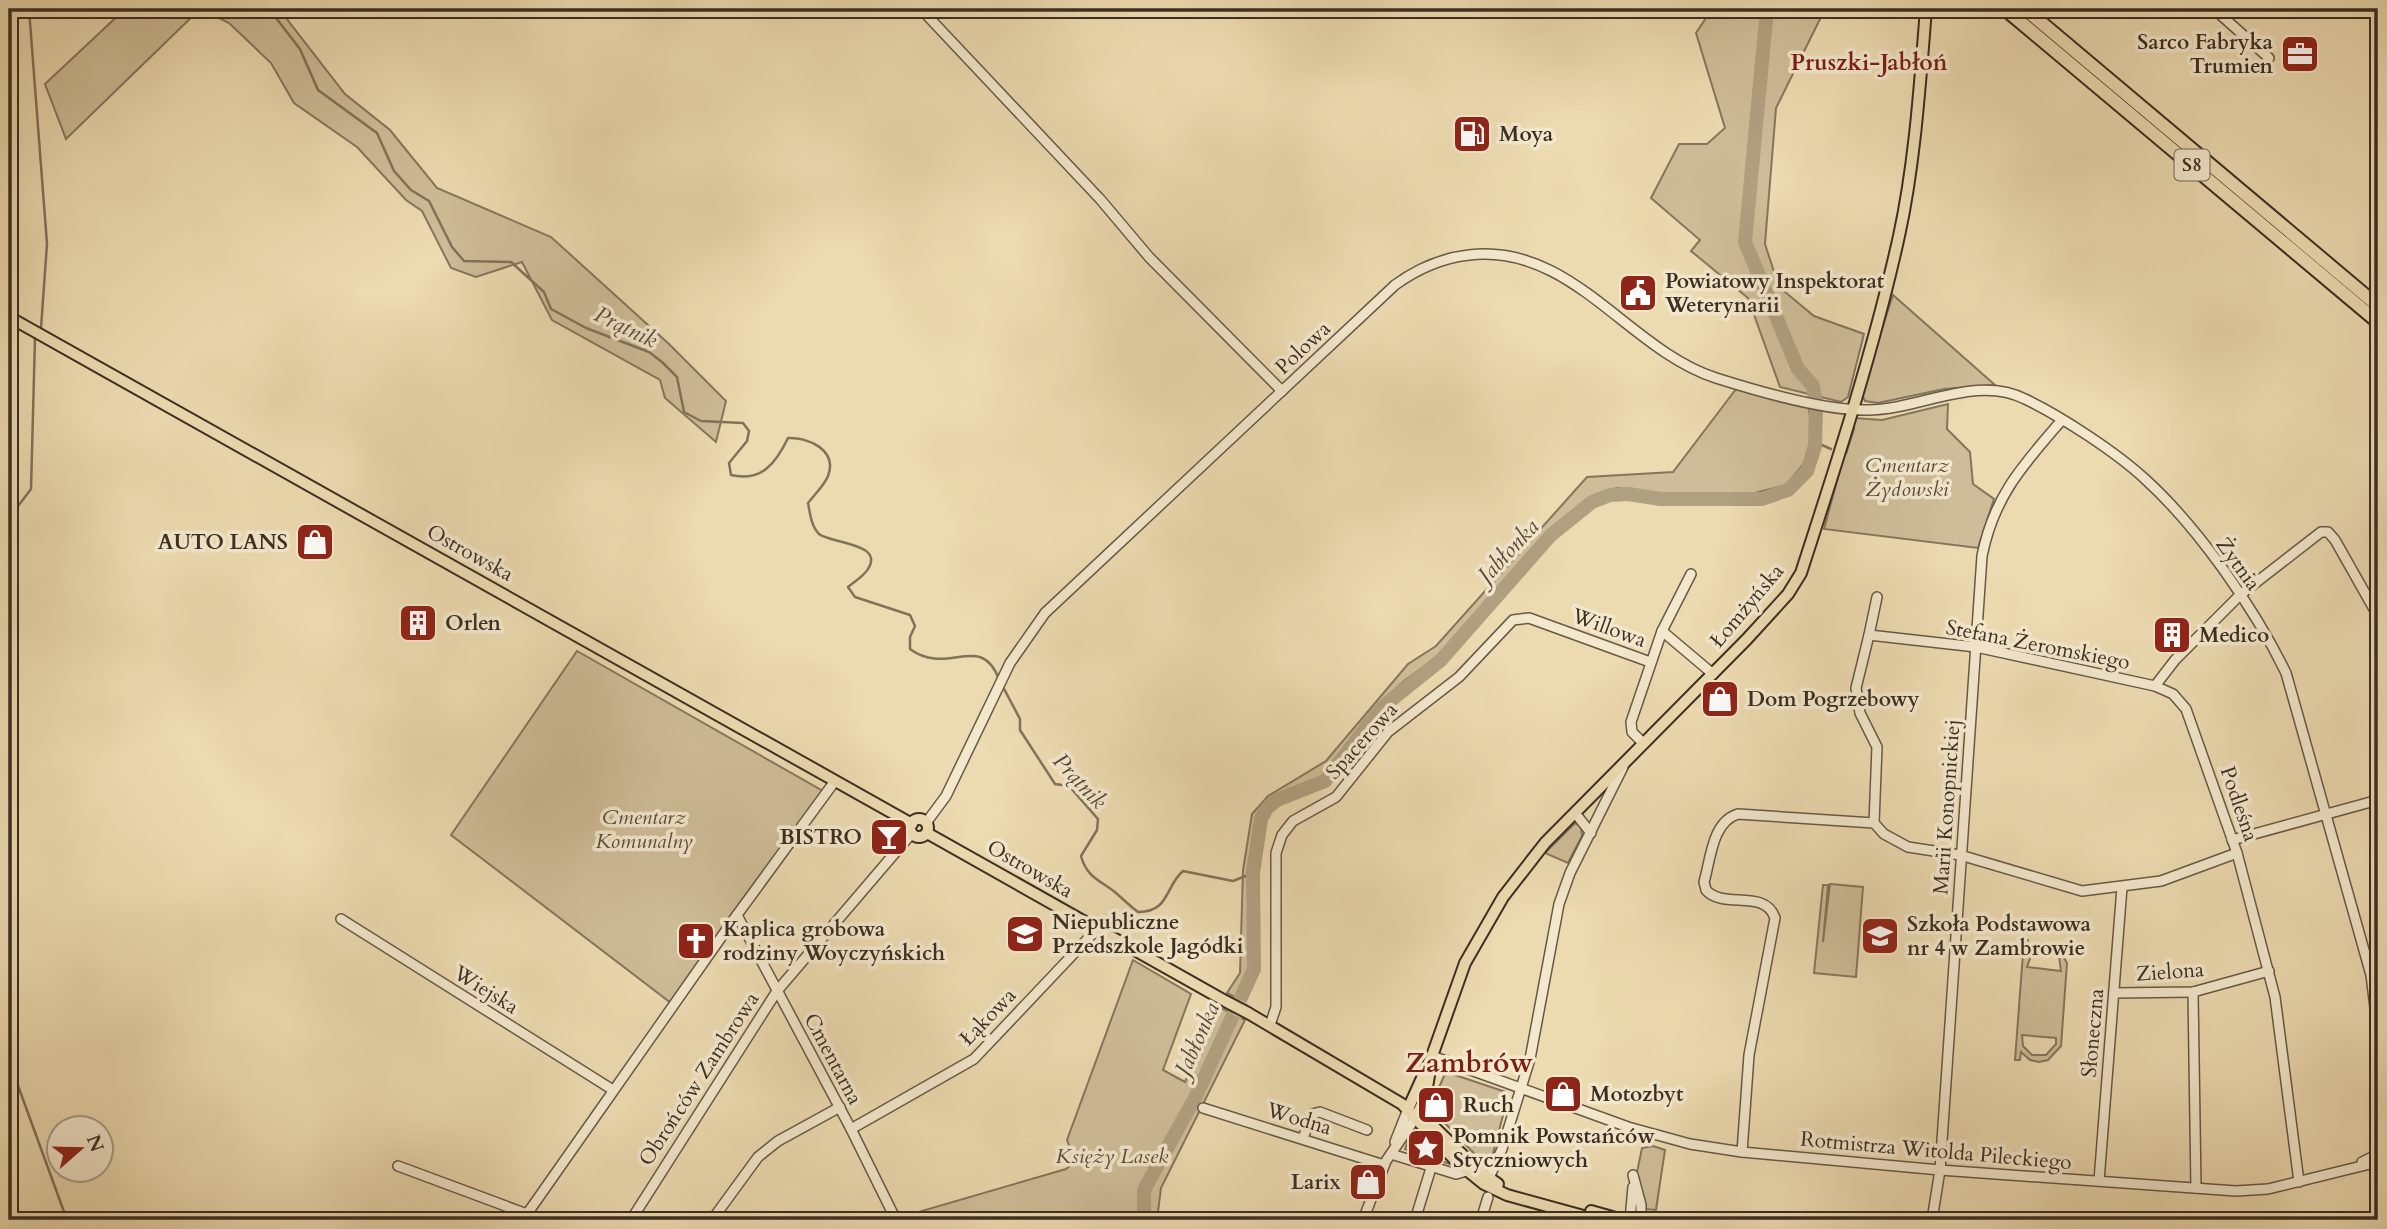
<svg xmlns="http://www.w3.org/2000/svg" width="2387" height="1229" font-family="Cardo,serif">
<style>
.green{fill:#cebd98;stroke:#84765d;stroke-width:2;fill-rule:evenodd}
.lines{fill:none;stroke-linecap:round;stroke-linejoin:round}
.stream{stroke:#81725a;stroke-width:2.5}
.river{stroke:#b0a080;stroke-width:14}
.minor-tunnel{stroke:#c9b894;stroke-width:9;stroke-dasharray:9 4.5;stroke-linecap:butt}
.minor-casing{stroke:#675946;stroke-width:12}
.major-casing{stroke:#3b2e22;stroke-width:14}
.highway-casing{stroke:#3b2e22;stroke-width:16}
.minor{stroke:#f3e7cc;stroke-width:9}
.major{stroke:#ecdab0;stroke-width:10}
.highway{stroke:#ecdab0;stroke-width:12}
.major-bridge-casing{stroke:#3b2e22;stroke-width:14;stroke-linecap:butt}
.major-bridge{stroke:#ecdab0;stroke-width:10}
.labels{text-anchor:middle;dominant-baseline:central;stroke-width:7;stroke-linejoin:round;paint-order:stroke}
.shield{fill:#f3e7cc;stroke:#726655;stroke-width:2}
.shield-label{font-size:19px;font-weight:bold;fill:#3b2e22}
.poi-label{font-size:21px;font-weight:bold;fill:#3b2e22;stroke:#f3e7cc;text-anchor:start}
.street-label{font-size:21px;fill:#3b2e22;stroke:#f3e7cc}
.park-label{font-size:21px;font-style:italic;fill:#584b3a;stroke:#f3e7cc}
.neighbourhood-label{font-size:23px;font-weight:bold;fill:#7a1f14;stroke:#f3e7cc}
.water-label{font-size:23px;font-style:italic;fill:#584a3a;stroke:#f3e7cc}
.district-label{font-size:28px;font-weight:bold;fill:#7a1f14;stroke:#f3e7cc}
</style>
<rect width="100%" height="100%" fill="#ecdab0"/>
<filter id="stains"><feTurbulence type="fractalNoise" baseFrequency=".00286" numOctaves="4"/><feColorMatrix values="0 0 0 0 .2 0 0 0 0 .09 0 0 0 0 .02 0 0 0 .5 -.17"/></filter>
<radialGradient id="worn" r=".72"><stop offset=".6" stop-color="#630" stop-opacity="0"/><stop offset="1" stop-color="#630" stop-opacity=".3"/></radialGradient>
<g class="green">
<path d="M 125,9 L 200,9 L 66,139 L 45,84 Z"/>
<path d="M 201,9 L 279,9 L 345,94 L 390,130 L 437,188 L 551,237 L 669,344 L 726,401 L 716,442 L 665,398 L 660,380 L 552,320 L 522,262 L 476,277 L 451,268 L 422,211 L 406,200 L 357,147 L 294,103 L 271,63 L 229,23 Z"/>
<path d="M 1712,9 L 1825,9 L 1776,108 L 1765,244 L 1779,287 L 1814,316 L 1864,334 L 1848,397 L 1841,402 L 1780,387 L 1748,298 L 1691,251 L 1700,240 L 1651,198 L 1679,144 L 1707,144 L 1725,128 L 1696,33 Z"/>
<path d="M 1893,295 L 1995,385 L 1944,389 L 1878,403 L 1865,401 L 1861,393 Z"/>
<path d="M 1736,389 L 1808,406 L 1813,431 L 1807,460 L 1786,485 L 1743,496 L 1658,493 L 1617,488 L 1596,494 L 1562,519 L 1445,651 L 1404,681 L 1379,705 L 1326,773 L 1310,785 L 1274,797 L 1266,805 L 1260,816 L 1249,867 L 1249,970 L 1238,999 L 1227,993 L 1240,973 L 1243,870 L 1252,814 L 1268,796 L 1326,761 L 1408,664 L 1436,646 L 1587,477 L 1673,472 Z"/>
<path d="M 1948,404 L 1947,429 L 1970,452 L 1973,484 L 1994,499 L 1978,548 L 1824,529 L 1854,418 L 1882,420 Z"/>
<path d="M 577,651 L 823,791 L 671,1003 L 451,835 Z"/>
<path d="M 1575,823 L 1581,826 L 1582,836 L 1568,863 L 1545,853 Z"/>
<path d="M 1830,884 L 1863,887 L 1856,977 L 1814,973 L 1823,885 L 1828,885 L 1823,942 Z"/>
<path d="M 2024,940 L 2028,940 L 2028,949 L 2043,943 L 2058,948 L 2067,963 L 2061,1046 L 2048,1060 L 2039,1062 L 2030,1060 L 2021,1052 L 2020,1060 L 2015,1060 ZM 2049,949 L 2059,956 L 2061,971 L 2027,967 L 2032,953 ZM 2022,1035 L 2056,1038 L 2056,1044 L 2046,1055 L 2032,1055 L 2023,1046 Z"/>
<path d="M 1133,960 L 1191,994 L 1163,1070 L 1185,1082 L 1217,1006 L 1245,1020 L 1161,1188 L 1157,1220 L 903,1220 L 901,1217 L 1066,1169 L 1075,1162 L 1067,1140 Z"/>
<path d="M 1449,1073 L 1506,1092 L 1507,1100 L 1489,1169 L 1439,1117 L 1435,1096 L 1444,1076 Z"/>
<path d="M 1412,1128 L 1419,1129 L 1453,1165 L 1405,1149 Z"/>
<path d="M 1653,1146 L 1665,1150 L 1656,1210 L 1645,1209 L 1636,1177 L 1642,1148 Z"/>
</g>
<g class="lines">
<g class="stream">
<path d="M 29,9 L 47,244 L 41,328"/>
<path d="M 269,9 L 300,49 L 318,90 L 377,133 L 394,171 L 411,190 L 429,201 L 452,247 L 464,261 L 511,262 L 544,292 L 551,309 L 586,328 L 649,352 L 662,362 L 677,377 L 684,412 L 701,421 L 743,423 L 749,431 L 747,441 L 729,463 L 731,475 C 762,482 776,463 788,438 C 808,437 838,450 828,476 C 824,486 814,495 808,503 C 810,513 811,526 819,534 C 829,543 885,543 868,569 C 864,576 854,582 848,587 L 855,597 L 910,615 L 915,626 L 910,637 L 910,649 C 948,677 980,631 999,679"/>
<path d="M 1815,442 L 1831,449"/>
<path d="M 1846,453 L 1854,428"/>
<path d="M 9,518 L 31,489 L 35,338"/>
<path d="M 1002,685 L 1020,719 L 1020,730 L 1055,784 L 1069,786 L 1098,819 L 1097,830 L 1081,856 C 1087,878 1100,880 1116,893 C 1123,899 1130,906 1138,912 C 1170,912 1165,886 1183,871 L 1233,881 L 1253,873"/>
<path d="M 9,1061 L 67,1220"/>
</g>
<path class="river" d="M 1144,1220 L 1144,1190 L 1196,1096 L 1254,969 L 1253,873 L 1261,819 L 1267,808 L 1277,800 L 1325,781 L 1380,709 L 1441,660 L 1551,535 L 1592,502 L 1610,495 L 1628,494 L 1661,499 L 1762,499 L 1788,490 L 1807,471 L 1815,446 L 1816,405 L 1813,386 L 1798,369 L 1745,242 L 1767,9"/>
<path class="minor-tunnel" d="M 1237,1017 L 1245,1002"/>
<defs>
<g id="minor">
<path d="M 921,9 L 1100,199 L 1149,257 L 1282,391"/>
<path d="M 2214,9 L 2269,58"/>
<path d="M 1877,597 L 1869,635 L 1976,647 L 2155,686 L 2173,694 L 2186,709 L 2237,853 L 2275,997 L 2299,1182"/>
<path d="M 1662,631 L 1713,674"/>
<path d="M 1869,635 L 1856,688 L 1860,713 L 1877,747 L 1874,823"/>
<path d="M 2155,686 L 2175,660 L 2240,595 L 2321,532 L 2328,532 L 2335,540 L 2378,616"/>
<path d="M 1642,742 L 1632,732 L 1631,722 L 1662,631 L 1691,574"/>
<path d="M 1575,813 L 1591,833"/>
<path d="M 926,823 L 946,796 L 1010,663 L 1045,613 L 1395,285 C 1417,269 1442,258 1469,255 C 1572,243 1627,349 1716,378 C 1757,391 1827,411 1868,410 C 1919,410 1976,374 2025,399 C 2061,416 2117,453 2145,479 C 2198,527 2255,609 2286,673 L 2371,975 L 2378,1032"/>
<path d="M 2232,840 L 2378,800"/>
<path d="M 737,915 L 851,1129 L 896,1220"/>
<path d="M 341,919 L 613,1090"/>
<path d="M 2193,992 L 2196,1188"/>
<path d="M 2114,993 L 2193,992 L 2269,971"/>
<path d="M 1270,1025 L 1276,1007 L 1276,853 L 1282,835 L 1293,821 L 1336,797 L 1388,732 L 1459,677 L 1513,620 L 1529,618 L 1650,662"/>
<path d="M 1432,1056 L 1628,1127 L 1690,1144 L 1742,1152 L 1940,1170 L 2236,1191 L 2268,1189 L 2378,1162"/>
<path d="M 1203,1108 L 1384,1165"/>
<path d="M 851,1129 L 974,1059 L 1097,929"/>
<path d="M 1303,1138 L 1312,1114 L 1320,1112 L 1367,1130"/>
<path d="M 1395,1142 L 1408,1109"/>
<path d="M 1742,1152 L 1749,1055 L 1775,918 C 1765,888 1723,910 1706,890 L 1704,882 C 1711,858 1712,822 1738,814 L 1874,823 L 1884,834 L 1908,847 L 1960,855 L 2082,891 L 2161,881 L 2237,853"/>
<path d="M 1391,1154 L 1456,1174 L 1467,1171"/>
<path d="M 2362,1162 L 2378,1154"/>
<path d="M 398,1166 L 527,1214 L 523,1220"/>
<path d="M 1633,1175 L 1641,1205 L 1641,1220"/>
<path d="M 1489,1178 L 1502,1149 L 1530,1059 L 1559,904 L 1570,873 L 1623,767"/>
<path d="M 2099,1181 L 2122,887"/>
<path d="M 542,1220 L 527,1214 L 734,919 L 835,781"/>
<path d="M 631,1220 L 777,991 L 912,833"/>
<path d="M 712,1220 L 758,1157 L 778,1141 L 840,1107"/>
<path d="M 1363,1220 L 1386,1161 L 1416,1117"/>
<path d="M 1415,1220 L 1431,1168"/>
<path d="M 1481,1220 L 1488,1197"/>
<path d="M 1630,1220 L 1633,1187"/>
<path d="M 1932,1220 L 1940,1170 L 1982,556 C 1994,496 2023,465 2061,421"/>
</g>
<g id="major">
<path d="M 9,317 L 912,824"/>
<circle cx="919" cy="828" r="9"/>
<path d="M 927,833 L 1227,1002"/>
<path d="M 1248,1013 L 1402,1104 L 1457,1162 L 1484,1184 L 1507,1195 L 1598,1220"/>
<path d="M 1408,1109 L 1432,1056 L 1465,963 L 1503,897 L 1545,843 L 1747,639 L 1788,594 L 1801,573 C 1837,462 1874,349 1899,236 C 1915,163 1920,83 1926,9"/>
<path d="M 1416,1117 L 1425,1098 L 1432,1059"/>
<path d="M 1427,1120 L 1478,1170 L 1498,1184"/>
<path d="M 1591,1211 L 1623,1220"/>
</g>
<g id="highway">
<path d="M 2005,9 L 2378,322"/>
<path d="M 2025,9 L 2378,306"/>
</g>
</defs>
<use href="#minor" class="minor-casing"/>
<use href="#major" class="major-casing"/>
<use href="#highway" class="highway-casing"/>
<use href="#minor" class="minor"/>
<use href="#major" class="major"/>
<use href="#highway" class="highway"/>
<defs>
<path id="major-bridge" d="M 1227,1002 L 1248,1013"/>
</defs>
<use href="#major-bridge" class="major-bridge-casing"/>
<use href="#major-bridge" class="major-bridge"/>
</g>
<defs>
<symbol id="office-square" viewBox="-11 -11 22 22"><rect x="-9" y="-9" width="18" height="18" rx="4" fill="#8f2418" stroke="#f3e7cc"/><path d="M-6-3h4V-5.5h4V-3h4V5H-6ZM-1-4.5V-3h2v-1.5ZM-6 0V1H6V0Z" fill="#fff"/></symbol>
<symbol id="fuel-square" viewBox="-11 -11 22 22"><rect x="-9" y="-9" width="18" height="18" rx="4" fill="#8f2418" stroke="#f3e7cc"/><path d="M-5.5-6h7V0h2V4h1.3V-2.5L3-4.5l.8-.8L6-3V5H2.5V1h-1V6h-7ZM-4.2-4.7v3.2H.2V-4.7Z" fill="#fff"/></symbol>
<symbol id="civic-square" viewBox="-11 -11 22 22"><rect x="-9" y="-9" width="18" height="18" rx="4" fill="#8f2418" stroke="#f3e7cc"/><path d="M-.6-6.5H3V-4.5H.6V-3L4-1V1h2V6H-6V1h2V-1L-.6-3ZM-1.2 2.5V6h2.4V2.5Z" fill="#fff"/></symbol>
<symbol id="shop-square" viewBox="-11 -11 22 22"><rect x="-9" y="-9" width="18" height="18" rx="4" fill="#8f2418" stroke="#f3e7cc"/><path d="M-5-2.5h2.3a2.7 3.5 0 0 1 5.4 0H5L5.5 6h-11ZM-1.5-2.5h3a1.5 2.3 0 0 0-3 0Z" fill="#fff"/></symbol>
<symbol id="building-square" viewBox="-11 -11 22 22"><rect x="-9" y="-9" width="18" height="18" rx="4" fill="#8f2418" stroke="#f3e7cc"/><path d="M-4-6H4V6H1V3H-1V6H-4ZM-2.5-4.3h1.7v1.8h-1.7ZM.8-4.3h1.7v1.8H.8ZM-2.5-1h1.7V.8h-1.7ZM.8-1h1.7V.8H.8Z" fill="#fff"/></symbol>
<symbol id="bar-square" viewBox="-11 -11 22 22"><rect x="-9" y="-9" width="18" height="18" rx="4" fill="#8f2418" stroke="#f3e7cc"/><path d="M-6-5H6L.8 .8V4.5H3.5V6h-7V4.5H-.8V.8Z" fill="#fff"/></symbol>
<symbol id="school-square" viewBox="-11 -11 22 22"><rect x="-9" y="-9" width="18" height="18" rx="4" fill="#8f2418" stroke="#f3e7cc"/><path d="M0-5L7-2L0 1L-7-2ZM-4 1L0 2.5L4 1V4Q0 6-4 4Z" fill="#fff"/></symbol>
<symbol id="church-square" viewBox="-11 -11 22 22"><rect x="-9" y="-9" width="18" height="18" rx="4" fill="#8f2418" stroke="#f3e7cc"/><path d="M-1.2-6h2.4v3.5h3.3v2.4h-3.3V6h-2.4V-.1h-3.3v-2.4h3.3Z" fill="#fff"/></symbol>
<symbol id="sight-square" viewBox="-11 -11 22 22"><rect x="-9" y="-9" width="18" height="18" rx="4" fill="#8f2418" stroke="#f3e7cc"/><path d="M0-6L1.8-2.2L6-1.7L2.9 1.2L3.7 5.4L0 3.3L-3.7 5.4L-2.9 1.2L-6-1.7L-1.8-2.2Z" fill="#fff"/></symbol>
</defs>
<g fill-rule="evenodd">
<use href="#office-square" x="2278" y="32" width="44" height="44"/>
<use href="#fuel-square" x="1450" y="112" width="44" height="44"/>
<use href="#civic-square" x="1616" y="271" width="44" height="44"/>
<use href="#shop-square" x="293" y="520" width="44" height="44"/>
<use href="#building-square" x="396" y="601" width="44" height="44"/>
<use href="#building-square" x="2150" y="613" width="44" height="44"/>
<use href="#shop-square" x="1698" y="677" width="44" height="44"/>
<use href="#bar-square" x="867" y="815" width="44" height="44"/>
<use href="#school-square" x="1003" y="912" width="44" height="44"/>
<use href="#school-square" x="1858" y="914" width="44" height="44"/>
<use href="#church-square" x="674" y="919" width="44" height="44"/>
<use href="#shop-square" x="1541" y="1072" width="44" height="44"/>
<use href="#shop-square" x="1414" y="1083" width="44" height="44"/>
<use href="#sight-square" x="1404" y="1126" width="44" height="44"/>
<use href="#shop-square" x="1346" y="1160" width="44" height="44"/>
</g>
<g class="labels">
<rect class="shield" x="2174.5" y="149.5" width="35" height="31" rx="5"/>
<g class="shield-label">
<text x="2192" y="165">S8</text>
</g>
<g class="poi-label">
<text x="2273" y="42" text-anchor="end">Sarco Fabryka<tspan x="2273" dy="24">Trumien</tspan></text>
<text x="1499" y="134">Moya</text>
<text x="1665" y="281">Powiatowy Inspektorat<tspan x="1665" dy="24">Weterynarii</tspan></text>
<text x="288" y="542" text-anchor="end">AUTO LANS</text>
<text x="445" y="623">Orlen</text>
<text x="2199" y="635">Medico</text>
<text x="1747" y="699">Dom Pogrzebowy</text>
<text x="862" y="837" text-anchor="end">BISTRO</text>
<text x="1052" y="922">Niepubliczne<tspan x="1052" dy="24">Przedszkole Jagódki</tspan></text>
<text x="1907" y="924">Szkoła Podstawowa<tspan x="1907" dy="24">nr 4 w Zambrowie</tspan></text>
<text x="723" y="929">Kaplica grobowa<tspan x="723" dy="24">rodziny Woyczyńskich</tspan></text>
<text x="1590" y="1094">Motozbyt</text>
<text x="1463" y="1105">Ruch</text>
<text x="1453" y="1136">Pomnik Powstańców<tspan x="1453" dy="24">Styczniowych</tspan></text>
<text x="1341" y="1182" text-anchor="end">Larix</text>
</g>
<g class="street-label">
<text transform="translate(1303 348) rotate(-43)">Polowa</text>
<text transform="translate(470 553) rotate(29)">Ostrowska</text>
<text transform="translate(2238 564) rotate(54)">Żytnia</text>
<text transform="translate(1747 606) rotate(-50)">Łomżyńska</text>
<text transform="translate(1609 628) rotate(20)">Willowa</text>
<text transform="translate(2038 645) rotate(11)">Stefana Żeromskiego</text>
<text transform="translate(1362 741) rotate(-48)">Spacerowa</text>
<text transform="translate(2239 804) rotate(71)">Podleśna</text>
<text transform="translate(1947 807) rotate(-86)">Marii Konopnickiej</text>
<text transform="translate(1030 869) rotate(30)">Ostrowska</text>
<text transform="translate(2170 972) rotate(-4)">Zielona</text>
<text transform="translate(486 990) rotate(32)">Wiejska</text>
<text transform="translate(988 1017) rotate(-46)">Łąkowa</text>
<text transform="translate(2093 1033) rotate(-85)">Słoneczna</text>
<text transform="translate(833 1059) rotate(62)">Cmentarna</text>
<text transform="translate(699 1079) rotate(-57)">Obrońców Zambrowa</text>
<text transform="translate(1299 1119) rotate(17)">Wodna</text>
<text transform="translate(1936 1151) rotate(5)">Rotmistrza Witolda Pileckiego</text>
</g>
<g class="park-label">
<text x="1907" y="465">Cmentarz<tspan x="1907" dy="24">Żydowski</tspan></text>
<text x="644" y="817">Cmentarz<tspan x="644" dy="24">Komunalny</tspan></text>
<text x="1112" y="1156">Księży Lasek</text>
</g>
<g class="neighbourhood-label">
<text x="1869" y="62">Pruszki-Jabłoń</text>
</g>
<g class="water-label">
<text transform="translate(626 327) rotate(26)">Prątnik</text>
<text transform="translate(1508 551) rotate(-47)">Jabłonka</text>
<text transform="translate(1080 781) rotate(47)">Prątnik</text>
<text transform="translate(1197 1039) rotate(-66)">Jabłonka</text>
</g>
<g class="district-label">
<text x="1469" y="1063">Zambrów</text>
</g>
</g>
<rect width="2387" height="1229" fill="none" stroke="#ecdab0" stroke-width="35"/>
<rect x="10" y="10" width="2366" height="1208" fill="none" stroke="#3b2e22" stroke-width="3.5"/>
<rect x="18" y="18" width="2352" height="1194" fill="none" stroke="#3b2e22" stroke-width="2"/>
<g transform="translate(80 1149) rotate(70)"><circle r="33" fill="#f3e7cc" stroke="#a99d88" stroke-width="2"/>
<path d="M0-5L12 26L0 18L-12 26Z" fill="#8f2418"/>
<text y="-10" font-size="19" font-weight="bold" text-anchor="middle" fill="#3b2e22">N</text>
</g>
<rect width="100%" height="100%" filter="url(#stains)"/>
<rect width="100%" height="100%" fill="url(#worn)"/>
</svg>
